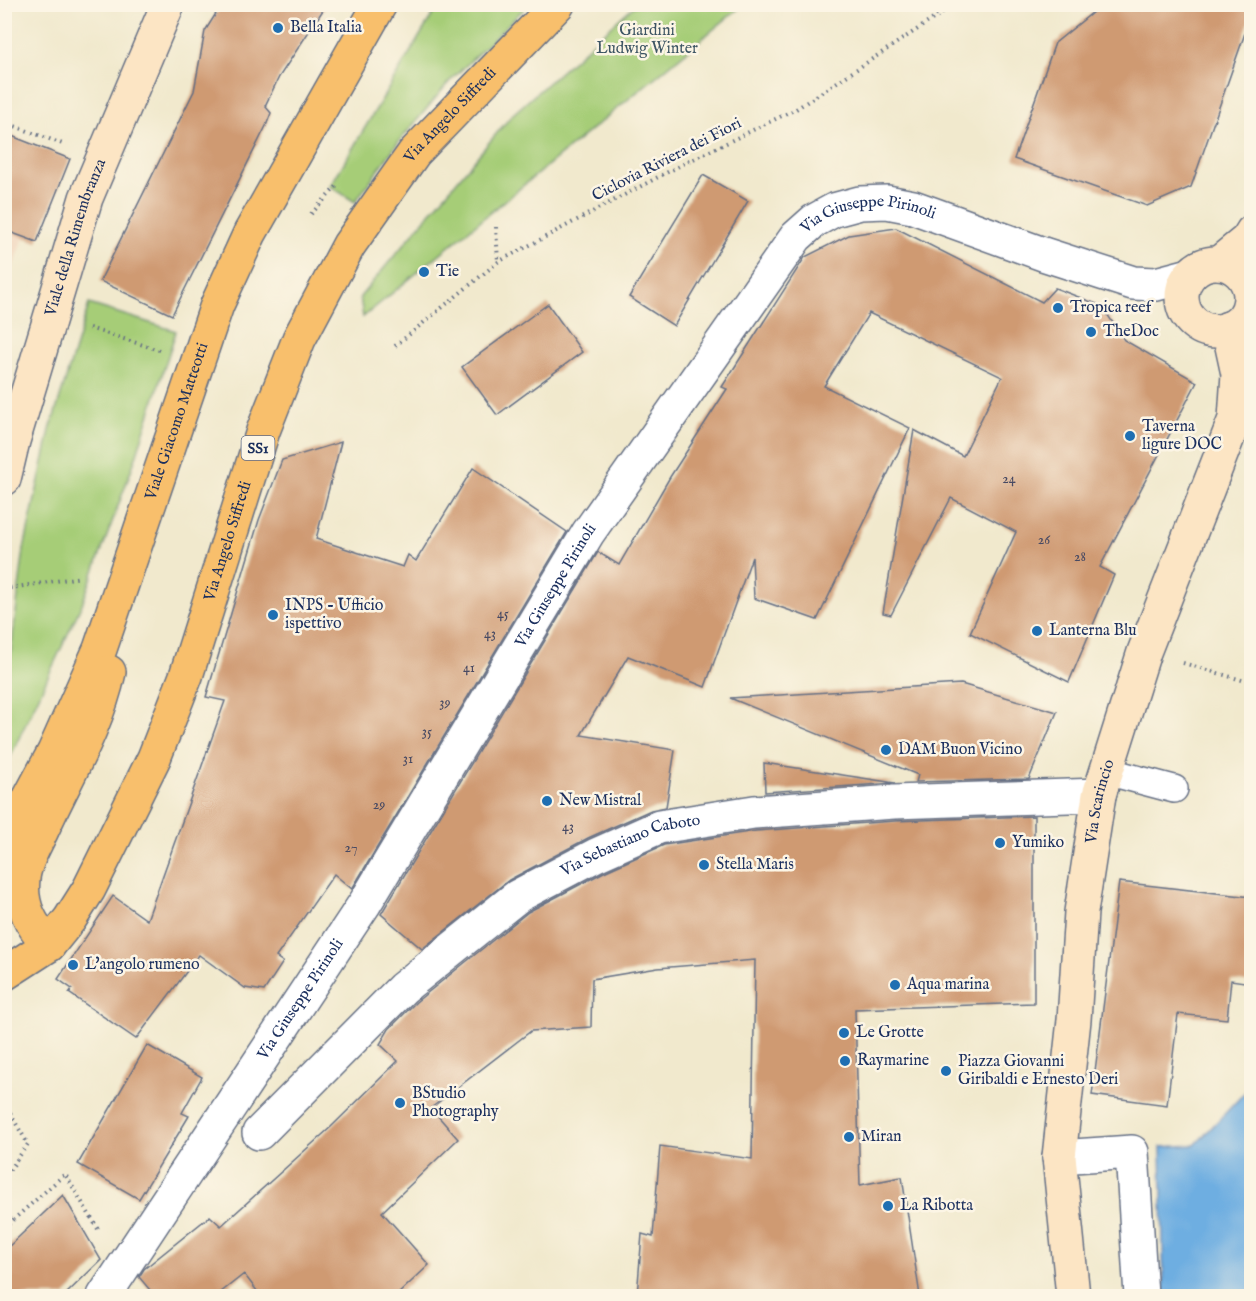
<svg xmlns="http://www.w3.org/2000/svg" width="1256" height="1301" font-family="'IM FELL English',serif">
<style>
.built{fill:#f1d5bd}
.green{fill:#a6cd77;stroke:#607e6a;stroke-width:1.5}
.water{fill:#6eaee1;stroke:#446ea0;stroke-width:1.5}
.building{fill:#cf9a72}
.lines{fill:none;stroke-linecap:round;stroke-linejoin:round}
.lane-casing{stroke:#667085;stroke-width:30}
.street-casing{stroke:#667085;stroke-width:36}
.secondary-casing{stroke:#667085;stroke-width:36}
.primary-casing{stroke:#667085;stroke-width:36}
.path{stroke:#667085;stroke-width:4;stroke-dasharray:1.5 4.5;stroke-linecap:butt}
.lane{stroke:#fff;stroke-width:27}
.street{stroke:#fff;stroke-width:33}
.secondary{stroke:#fce5c4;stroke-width:33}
.primary{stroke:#f8bf6c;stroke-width:33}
.poi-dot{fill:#1f6fb2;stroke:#fcf5e5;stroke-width:2}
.labels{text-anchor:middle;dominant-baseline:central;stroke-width:5;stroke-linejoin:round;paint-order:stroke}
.number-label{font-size:14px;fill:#484a63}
.shield{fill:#fcf5e5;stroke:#5e6a86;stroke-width:1.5}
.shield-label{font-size:15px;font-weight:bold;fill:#1b2f5e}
.poi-label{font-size:16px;fill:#1b2f5e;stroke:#fcf5e5;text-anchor:start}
.park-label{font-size:16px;fill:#3e5664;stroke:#fcf5e5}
.street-label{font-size:16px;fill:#1b2f5e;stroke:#fcf5e5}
</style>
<rect width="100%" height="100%" fill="#fcf5e5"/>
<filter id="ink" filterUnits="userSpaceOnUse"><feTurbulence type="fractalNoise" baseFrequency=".0167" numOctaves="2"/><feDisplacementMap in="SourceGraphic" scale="12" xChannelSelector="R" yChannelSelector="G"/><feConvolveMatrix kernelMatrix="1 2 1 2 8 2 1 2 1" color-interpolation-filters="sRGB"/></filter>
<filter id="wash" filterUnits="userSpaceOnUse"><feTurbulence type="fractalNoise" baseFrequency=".008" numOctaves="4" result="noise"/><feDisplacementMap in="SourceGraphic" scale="24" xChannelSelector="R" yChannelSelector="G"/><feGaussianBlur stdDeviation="1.35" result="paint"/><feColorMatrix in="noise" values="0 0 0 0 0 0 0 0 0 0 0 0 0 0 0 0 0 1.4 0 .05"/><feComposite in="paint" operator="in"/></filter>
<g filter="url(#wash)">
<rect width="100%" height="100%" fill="#f1e9cd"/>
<path class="built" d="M 5,142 L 53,161 L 5,288 Z"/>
<g class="green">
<path d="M 439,4 L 528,5 L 449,82 L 397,144 L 355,202 L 330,186 Z"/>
<path d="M 635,5 L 743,5 L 363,317 L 360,297 L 512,115 Z"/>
<path d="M 89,304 L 176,331 L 136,457 L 82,604 L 5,768 L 5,699 L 24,549 L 50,430 Z"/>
</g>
<path class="water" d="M 1251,1086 L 1251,1296 L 1164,1296 L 1161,1147 L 1195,1145 Z"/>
<g id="blocks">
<g class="building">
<path d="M 222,4 L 327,4 L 279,77 L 265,106 L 271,113 L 266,126 L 172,315 L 100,281 L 194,91 L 205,31 Z"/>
<path d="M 1103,4 L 1251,4 L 1251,16 L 1191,187 L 1147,206 L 1014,159 L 1055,43 Z"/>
<path d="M 4,133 L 70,159 L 37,242 L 4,230 Z"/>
<path d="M 703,175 L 748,201 L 674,326 L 629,297 Z"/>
<path d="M 896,228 L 1042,302 L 1055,288 L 1102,306 L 1124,340 L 1197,382 L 1100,567 L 1114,575 L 1069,682 L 970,633 L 1016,532 L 951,498 L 891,615 L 883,613 L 914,430 L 963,456 L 1002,377 L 869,313 L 824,386 L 910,428 L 817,620 L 754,598 L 752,557 L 705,687 L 628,656 L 581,735 L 675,750 L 666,807 L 651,810 L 588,838 L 509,880 L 422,949 L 381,914 L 598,552 L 619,565 L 670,477 L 727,389 L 722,387 L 805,257 L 849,235 Z"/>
<path d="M 548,304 L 582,352 L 497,415 L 462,367 Z"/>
<path d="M 341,442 L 316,539 L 403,567 L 408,555 L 416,561 L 473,468 L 567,532 L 352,889 L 334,874 L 276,957 L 283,962 L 264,991 L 245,988 L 199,955 L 136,1039 L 69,993 L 72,989 L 58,979 L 113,896 L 147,920 L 225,701 L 206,697 L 259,520 L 282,460 Z"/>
<path d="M 961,684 L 1057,712 L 1029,779 L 916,782 L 918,775 L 730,698 Z"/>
<path d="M 764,763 L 895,783 L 765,792 Z"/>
<path d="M 1034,816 L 1034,1003 L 855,1009 L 860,1185 L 902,1177 L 920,1296 L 637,1296 L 642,1234 L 653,1237 L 660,1146 L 752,1159 L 755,960 L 658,968 L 592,979 L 591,1027 L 531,1031 L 431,1108 L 458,1139 L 382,1212 L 429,1265 L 396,1296 L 261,1296 L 244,1274 L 216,1296 L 155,1296 L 139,1277 L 144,1269 L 210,1216 L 221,1226 L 331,1127 L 398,1061 L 380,1044 L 389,1029 L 416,1002 L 528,912 L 604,872 L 664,845 L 756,831 L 895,821 Z"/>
<path d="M 1119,882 L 1251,897 L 1251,983 L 1231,980 L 1227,1019 L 1178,1014 L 1167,1105 L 1092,1095 Z"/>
<path d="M 147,1045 L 202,1077 L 182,1113 L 189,1116 L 139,1199 L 78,1164 Z"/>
<path d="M 63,1195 L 101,1260 L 64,1296 L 4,1296 L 4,1251 Z"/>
</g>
</g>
</g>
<g filter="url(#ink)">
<use href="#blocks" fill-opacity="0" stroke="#667085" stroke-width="1.5"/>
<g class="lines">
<defs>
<path id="lane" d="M 1106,771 L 1174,789"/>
<g id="street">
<path id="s1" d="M 259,1133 L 403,988 L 518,896 L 596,855 L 659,827 L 754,812 L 894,802 L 1099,795"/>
<path d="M 1059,1157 L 1132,1152 L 1141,1296"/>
<path id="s2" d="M 104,1296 L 365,903 L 588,533 L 796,237 L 814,221 L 834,210 L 860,203 L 887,202 L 913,207 L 1043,254 L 1133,283 L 1156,284 L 1190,275"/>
</g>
<g id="secondary">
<path d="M 1219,263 L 1247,240 L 1252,232"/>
<circle cx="1216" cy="297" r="34"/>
<path id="s3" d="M 4,479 L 13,441 L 86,198 L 168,4"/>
<path id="s4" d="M 1073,1296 L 1059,1157 L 1074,1020 L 1081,912 L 1099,795 L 1144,652 L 1235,419 L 1238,374 L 1228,328"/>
</g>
<g id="primary">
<path id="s5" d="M 4,853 L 16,823 L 54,752 L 100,649 L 217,305 L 250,233 L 380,4"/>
<path d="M 49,945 C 31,925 20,906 23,879 C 24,862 36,844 43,828 C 66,777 97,728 109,672"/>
<path id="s6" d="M 4,974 L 49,945 L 70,919 L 89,889 L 154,758 L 186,676 L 263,431 L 299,339 L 349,245 L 414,153 L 558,4"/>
</g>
</defs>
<use href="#lane" class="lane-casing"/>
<use href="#street" class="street-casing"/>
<use href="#secondary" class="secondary-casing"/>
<use href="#primary" class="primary-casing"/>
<g class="path">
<path d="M 4,122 L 65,145"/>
<path d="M 311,214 L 337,186"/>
<path d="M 496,227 L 498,262"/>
<path d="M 89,328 L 159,350"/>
<path d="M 395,346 L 498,262 L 679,166 L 796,109 L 956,4"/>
<path d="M 4,589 L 81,577"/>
<path d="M 1183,663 L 1252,683"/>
<path d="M 4,1103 L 28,1144 L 4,1178"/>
<path d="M 4,1228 L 65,1174 L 98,1229"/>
</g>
<use href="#lane" class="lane"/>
<use href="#street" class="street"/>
<use href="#secondary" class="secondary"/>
<use href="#primary" class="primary"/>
</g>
</g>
<g class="poi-dot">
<circle cx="278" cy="28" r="6"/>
<circle cx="424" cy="272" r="6"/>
<circle cx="1058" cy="308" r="6"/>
<circle cx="1091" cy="332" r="6"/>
<circle cx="1130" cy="436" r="6"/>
<circle cx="273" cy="615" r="6"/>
<circle cx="1037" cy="631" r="6"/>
<circle cx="886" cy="750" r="6"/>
<circle cx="547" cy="801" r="6"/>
<circle cx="1000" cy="843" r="6"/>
<circle cx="704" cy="865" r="6"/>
<circle cx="73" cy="965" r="6"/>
<circle cx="895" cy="985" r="6"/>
<circle cx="844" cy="1033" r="6"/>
<circle cx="845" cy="1061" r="6"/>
<circle cx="946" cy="1071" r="6"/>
<circle cx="400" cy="1103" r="6"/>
<circle cx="849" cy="1137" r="6"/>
<circle cx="888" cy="1206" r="6"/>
</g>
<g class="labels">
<g class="number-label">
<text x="1009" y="479">24</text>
<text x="1044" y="540">26</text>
<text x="1080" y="557">28</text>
<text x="503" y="614">45</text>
<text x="490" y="634">43</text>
<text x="469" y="668">41</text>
<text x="445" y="703">39</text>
<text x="427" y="732">35</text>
<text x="408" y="759">31</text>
<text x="379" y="805">29</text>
<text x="568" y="827">43</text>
<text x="351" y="848">27</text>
</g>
<rect class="shield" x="241.5" y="436" width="33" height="24" rx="4.5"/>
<g class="shield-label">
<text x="258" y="448">SS1</text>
</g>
<g class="poi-label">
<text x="290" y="28">Bella Italia</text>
<text x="436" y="272">Tie</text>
<text x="1070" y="308">Tropica reef</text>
<text x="1103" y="332">TheDoc</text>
<text x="1142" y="427">Taverna<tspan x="1142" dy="18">ligure DOC</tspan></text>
<text x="285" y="606">INPS - Ufficio<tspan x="285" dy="18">ispettivo</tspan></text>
<text x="1049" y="631">Lanterna Blu</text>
<text x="898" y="750">DAM Buon Vicino</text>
<text x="559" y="801">New Mistral</text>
<text x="1012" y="843">Yumiko</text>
<text x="716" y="865">Stella Maris</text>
<text x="85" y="965">L'angolo rumeno</text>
<text x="907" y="985">Aqua marina</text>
<text x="856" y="1033">Le Grotte</text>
<text x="857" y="1061">Raymarine</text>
<text x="958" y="1062">Piazza Giovanni<tspan x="958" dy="18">Giribaldi e Ernesto Deri</tspan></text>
<text x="412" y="1094">BStudio<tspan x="412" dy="18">Photography</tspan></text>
<text x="861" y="1137">Miran</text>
<text x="900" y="1206">La Ribotta</text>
</g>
<g class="park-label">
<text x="647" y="31">Giardini<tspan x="647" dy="18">Ludwig Winter</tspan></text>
</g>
<g class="street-label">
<text stroke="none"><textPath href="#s6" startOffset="984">Via Angelo Siffredi</textPath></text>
<text transform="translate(667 160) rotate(-27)">Ciclovia Riviera dei Fiori</text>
<text stroke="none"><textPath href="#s2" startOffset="1346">Via Giuseppe Pirinoli</textPath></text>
<text stroke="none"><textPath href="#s3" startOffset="252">Viale della Rimembranza</textPath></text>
<text stroke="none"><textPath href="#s5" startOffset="466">Viale Giacomo Matteotti</textPath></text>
<text stroke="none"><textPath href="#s6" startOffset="498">Via Angelo Siffredi</textPath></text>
<text stroke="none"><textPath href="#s2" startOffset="842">Via Giuseppe Pirinoli</textPath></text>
<text stroke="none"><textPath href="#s4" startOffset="498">Via Scarincio</textPath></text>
<text stroke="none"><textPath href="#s1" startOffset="476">Via Sebastiano Caboto</textPath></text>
<text stroke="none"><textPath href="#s2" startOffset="356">Via Giuseppe Pirinoli</textPath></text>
</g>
</g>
<rect width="1256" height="1301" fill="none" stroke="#fcf5e5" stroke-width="24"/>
</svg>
